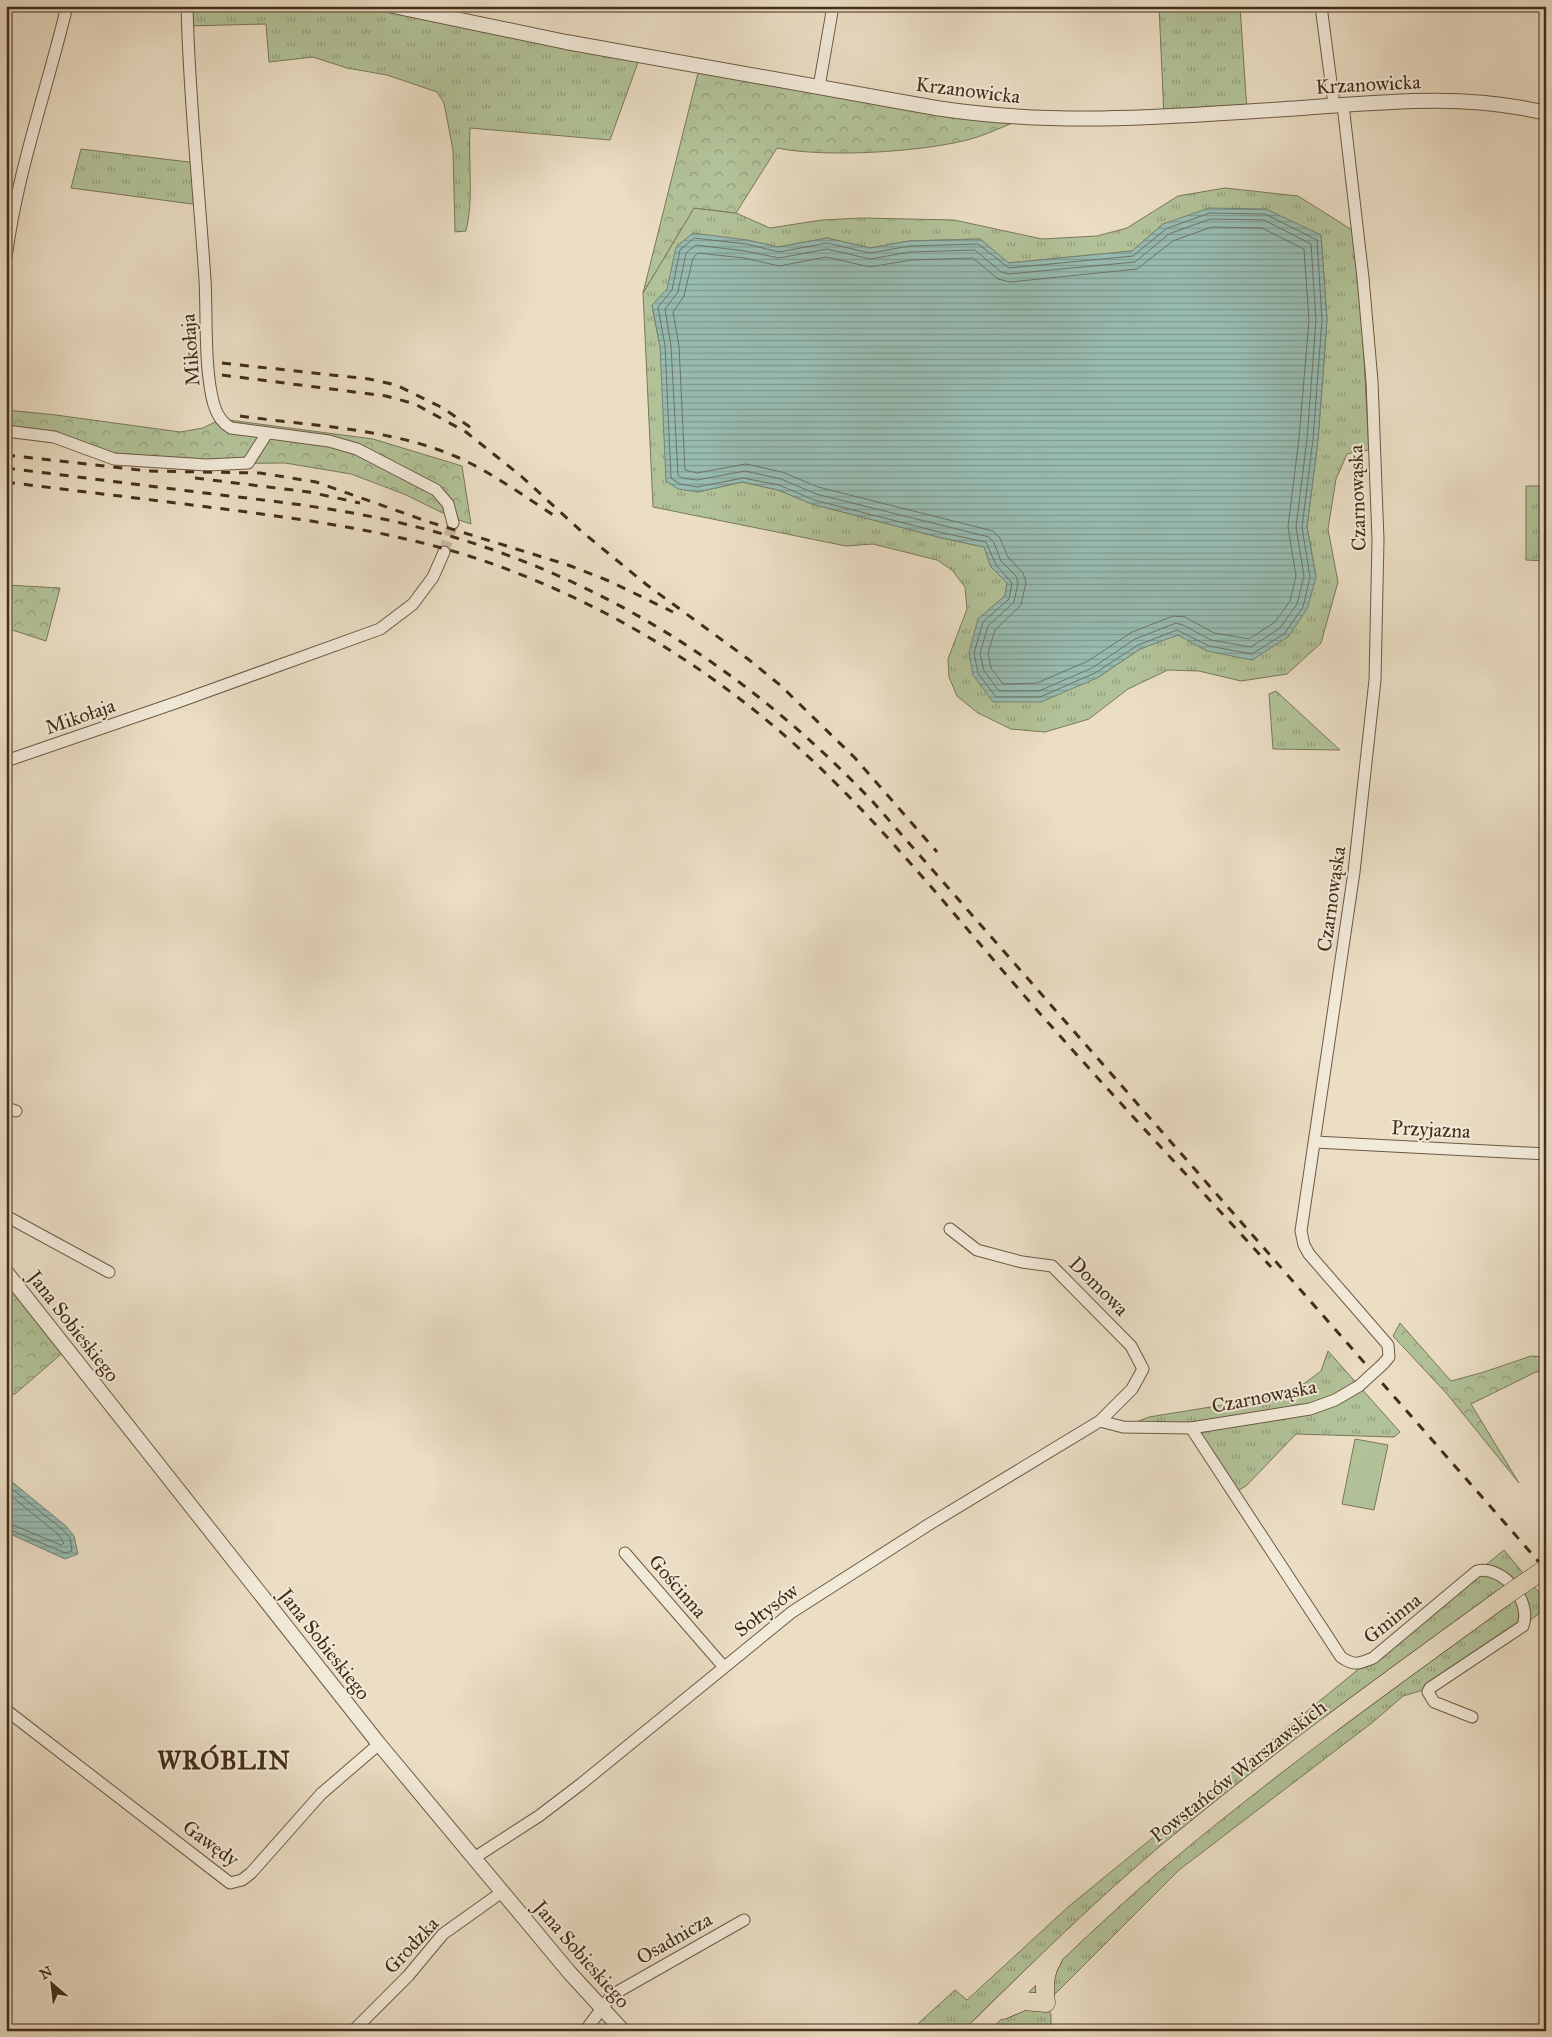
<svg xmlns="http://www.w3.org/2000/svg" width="1552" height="2037" font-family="'IM FELL Great Primer',serif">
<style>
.grass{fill:url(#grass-tufts);stroke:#7a7858;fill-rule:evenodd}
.forest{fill:url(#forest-crowns);stroke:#7a7858}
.pitch{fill:#b2c298;stroke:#7a7858}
.water{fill:url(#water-rules);stroke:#768375}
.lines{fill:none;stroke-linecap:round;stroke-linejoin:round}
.shore{stroke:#6e7466;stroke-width:1}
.minor-tunnel{stroke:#c9bba3;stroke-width:11;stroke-dasharray:11 5.5;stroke-linecap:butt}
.minor-casing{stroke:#6d5944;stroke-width:13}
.tertiary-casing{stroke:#6d5944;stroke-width:16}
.primary-casing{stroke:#432d19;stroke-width:19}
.minor{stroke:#f2ead9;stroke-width:11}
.tertiary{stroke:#f2ead9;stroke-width:14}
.primary{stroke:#ebdec5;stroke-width:18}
.rail{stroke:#432d19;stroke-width:3;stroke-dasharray:9 9;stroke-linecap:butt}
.minor-bridge-casing{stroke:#6d5944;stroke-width:13;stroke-linecap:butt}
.primary-bridge-casing{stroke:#432d19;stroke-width:19;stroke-linecap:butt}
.minor-bridge{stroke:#f2ead9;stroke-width:11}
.primary-bridge{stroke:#ebdec5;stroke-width:18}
.labels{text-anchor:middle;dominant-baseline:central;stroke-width:4;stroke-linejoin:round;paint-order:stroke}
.street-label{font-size:20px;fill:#432d19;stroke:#f2ead9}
.district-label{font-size:25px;font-weight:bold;letter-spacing:1px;fill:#432d19;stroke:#f2ead9}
</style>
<defs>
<pattern id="grass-tufts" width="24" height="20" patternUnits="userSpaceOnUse" patternTransform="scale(1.25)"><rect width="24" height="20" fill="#b2c298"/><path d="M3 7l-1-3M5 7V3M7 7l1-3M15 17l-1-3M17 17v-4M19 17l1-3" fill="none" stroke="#929e7b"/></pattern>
<pattern id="forest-crowns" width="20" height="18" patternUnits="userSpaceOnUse" patternTransform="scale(1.25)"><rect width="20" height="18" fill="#b2c298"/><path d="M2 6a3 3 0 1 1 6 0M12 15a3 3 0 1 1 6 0" fill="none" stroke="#929e7b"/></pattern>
<pattern id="water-rules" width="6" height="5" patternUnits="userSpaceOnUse" patternTransform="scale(1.25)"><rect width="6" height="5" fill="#98bcb2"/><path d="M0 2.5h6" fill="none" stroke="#7e9990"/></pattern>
</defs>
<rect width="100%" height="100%" fill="#ebdec5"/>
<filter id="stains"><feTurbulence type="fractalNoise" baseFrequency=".004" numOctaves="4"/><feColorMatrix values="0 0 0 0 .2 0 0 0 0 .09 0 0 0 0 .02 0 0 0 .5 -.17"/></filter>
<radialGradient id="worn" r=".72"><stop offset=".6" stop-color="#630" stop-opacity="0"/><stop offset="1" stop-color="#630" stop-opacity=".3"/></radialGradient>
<g class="grass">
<path d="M 187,6 L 422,6 L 641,54 L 610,140 L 470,128 C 468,159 474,202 466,231 L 455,232 L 453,150 L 444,103 L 437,92 L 387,75 L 347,68 L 313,57 L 269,62 L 266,24 L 188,26 Z"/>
<path d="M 1159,6 L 1240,6 L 1247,111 L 1164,117 Z"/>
<path d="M 81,149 L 197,163 L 200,205 L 71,188 Z"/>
<path d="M 1225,188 L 1298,196 L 1357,233 L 1369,450 L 1347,454 L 1336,479 L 1328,529 L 1338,582 L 1321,643 L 1287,674 L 1241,681 L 1199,671 L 1168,670 L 1128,689 L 1089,719 L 1045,732 L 1011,729 L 978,713 L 957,696 L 949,677 L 948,659 L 967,609 L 965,587 L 952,570 L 937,560 L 873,544 L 846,546 L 653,507 L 643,293 L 694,208 L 736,213 L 770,228 L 822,220 L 862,218 L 954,220 L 1042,239 L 1097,236 L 1127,228 L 1178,196 ZM 1163,224 L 1321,235 L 1327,320 L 1318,440 L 1307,527 L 1316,577 L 1207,651 L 1178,634 L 1140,649 L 1097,678 L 978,619 L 1005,596 L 1007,583 L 991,567 L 984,547 L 942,538 L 812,504 L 778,490 L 742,482 L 698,492 L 660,346 L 652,306 L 667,289 L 747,240 L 778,247 L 827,238 L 870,248 L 909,241 L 980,239 L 1008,263 L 1132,251 Z"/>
<path d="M 1526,486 L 1546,486 L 1546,561 L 1526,560 Z"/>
<path d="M 1276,691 L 1340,750 L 1273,749 L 1269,694 Z"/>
<path d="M 1328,1351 L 1400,1432 L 1394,1437 L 1296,1434 L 1247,1485 L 1235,1493 L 1191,1428 L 1123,1427 L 1149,1417 L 1272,1397 L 1305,1383 L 1321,1371 Z"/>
<path d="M 1504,1550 L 1546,1601 L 1546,1608 L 1523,1626 L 1430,1688 L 1403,1696 L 1373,1722 L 1179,1870 L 1046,2003 L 1051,2015 L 1051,2031 L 910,2031 L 955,1990 L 967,2000 L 1068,1907 Z"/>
</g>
<g class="forest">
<path d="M 700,65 L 1025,118 C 1006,125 987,135 967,140 C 920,152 825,158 777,148 L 736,213 L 694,208 L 643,293 Z"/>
<path d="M 6,410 L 56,415 L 180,432 L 203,428 L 221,419 L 373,439 L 462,466 L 471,524 L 453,518 L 404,494 L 351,474 L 285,463 L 170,464 L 6,431 Z"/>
<path d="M 6,585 L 60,588 L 46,641 L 6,628 Z"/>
<path d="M 6,1272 L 67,1349 L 15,1394 L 6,1395 L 6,1367 L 10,1361 L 10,1349 L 6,1332 Z"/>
<path d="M 1400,1323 L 1451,1381 L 1484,1372 L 1531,1356 L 1546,1357 L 1546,1371 L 1536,1372 L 1471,1404 L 1519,1483 L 1447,1394 L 1393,1336 Z"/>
</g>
<path class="pitch" d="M 1355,1439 L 1388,1445 L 1374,1510 L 1342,1504 Z"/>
<g class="water">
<path d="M 1209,208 L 1266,209 L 1321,235 L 1327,320 L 1318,440 L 1307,527 L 1316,577 L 1307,609 L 1288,637 L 1252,660 L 1207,651 L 1178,635 L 1140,649 L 1097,678 L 1041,702 L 993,702 L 973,675 L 969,653 L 978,619 L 1005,596 L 1007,583 L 991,567 L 984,547 L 942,538 L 812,504 L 778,490 L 742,482 L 698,492 L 678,489 L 666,481 L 660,346 L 652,305 L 667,289 L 676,247 L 693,233 L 747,240 L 778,247 L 827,238 L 870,248 L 909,241 L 980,239 L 1009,263 L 1132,251 L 1163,224 Z"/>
<path d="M 6,1477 L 66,1526 L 74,1536 L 78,1554 L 65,1559 L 6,1532 Z"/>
</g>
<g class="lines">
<g class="shore">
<path d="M 1210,213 L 1265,214 L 1317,240 L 1322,320 L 1313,439 L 1302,527 L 1310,577 L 1303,607 L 1285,633 L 1252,654 L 1209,646 L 1177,630 L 1138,645 L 1095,673 L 1040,697 L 996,697 L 978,673 L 974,653 L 983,622 L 1009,599 L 1012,583 L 996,565 L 986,542 L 943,533 L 814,500 L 779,485 L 743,478 L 697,487 L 680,484 L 671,478 L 665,346 L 658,307 L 672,290 L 680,250 L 694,238 L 746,244 L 779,252 L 827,243 L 870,253 L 910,246 L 978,244 L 1009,268 L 1133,256 L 1166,229 Z"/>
<path d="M 1211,219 L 1264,220 L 1311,244 L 1316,320 L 1307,439 L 1296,527 L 1304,576 L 1297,604 L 1280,628 L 1251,647 L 1211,640 L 1183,625 L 1176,623 L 1135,639 L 1092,668 L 1039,691 L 999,691 L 984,671 L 980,653 L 988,626 L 1014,602 L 1018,583 L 1016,576 L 1001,561 L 994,543 L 989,537 L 816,494 L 781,479 L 745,471 L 697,480 L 682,478 L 678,475 L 671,346 L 665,309 L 678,292 L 686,253 L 696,245 L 745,251 L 779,258 L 827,249 L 870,259 L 910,252 L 975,250 L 1001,272 L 1009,274 L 1135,262 L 1169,234 Z"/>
<path d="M 1212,227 L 1262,228 L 1304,249 L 1309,320 L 1299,438 L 1288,527 L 1296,576 L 1290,601 L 1275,622 L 1249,639 L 1214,633 L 1185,617 L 1173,616 L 1132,632 L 1088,661 L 1037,683 L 1003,684 L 991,668 L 988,653 L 995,630 L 1021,605 L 1026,582 L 1023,573 L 1008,557 L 1000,538 L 993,531 L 818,487 L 782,472 L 746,464 L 697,473 L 685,470 L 679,346 L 673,312 L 684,296 L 693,258 L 698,253 L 744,258 L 779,266 L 826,257 L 870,267 L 911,260 L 973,258 L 998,279 L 1010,282 L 1137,269 L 1173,241 Z"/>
<path d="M 6,1484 L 63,1530 L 70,1538 L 72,1551 L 65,1553 L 6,1528"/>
<path d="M 6,1492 L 58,1534 L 64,1543 L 61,1545 L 6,1522"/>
</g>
<path class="minor-tunnel" d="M 444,552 L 453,523"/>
<defs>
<g id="minor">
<path d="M 187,6 C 189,98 199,188 205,280 C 207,316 204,371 214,405 C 217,415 222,423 231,428 L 329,441 L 357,449 L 436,490 L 448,504 L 453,523"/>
<path d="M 1321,6 L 1334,105"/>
<path d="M 819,87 L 833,6"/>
<path d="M 1343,105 L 1363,278 L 1372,381 L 1378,540 L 1375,680 L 1354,872 L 1301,1231 L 1304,1245 L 1309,1254 L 1388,1345 L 1389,1357 L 1383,1364"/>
<path d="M 6,258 C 17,172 47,90 67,6"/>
<path d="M 6,431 L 54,437 L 114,459 L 207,465 L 248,463 L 267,433"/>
<path d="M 6,761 L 175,703 L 380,629 L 413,604 L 433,577 L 444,552"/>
<path d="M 6,1108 L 16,1111"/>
<path d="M 1315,1142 L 1546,1154"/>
<path d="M 6,1216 L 109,1272"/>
<path d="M 1100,1421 L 1123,1427 L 1191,1428 L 1310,1409 L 1335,1400 L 1359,1386"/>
<path d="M 1191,1428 L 1341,1657 C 1354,1666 1359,1664 1373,1658 L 1477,1571 C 1504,1565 1532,1602 1523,1626 L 1430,1688 L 1428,1692 L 1434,1702 L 1472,1717"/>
<path d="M 625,1553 L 723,1666"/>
<path d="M 6,1710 L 230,1883 L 242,1880 L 251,1873 L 321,1794 L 379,1744"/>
<path d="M 474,1858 L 539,1816 L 581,1784 L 792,1612 L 928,1525 L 1100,1421 L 1132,1389 L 1143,1369 L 1131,1346 L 1052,1266 L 1022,1262 L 977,1250 L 950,1229"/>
<path d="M 353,2031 L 408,1976 L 443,1934 L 502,1892"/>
<path d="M 585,2031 L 612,1995 L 744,1920"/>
</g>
<g id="tertiary">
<path d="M 393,6 L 566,42 L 936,108 C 1058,127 1179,116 1301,108 C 1383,102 1465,93 1546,113"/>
<path d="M 6,1272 L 379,1744 L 569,1972 L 623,2031"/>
</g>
<g id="primary">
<path d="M 1003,2010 L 1024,2001 L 1046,2003 C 1044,1986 1044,1973 1053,1959"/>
<path d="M 976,2031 C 1039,1969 1102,1907 1170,1850 C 1277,1761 1391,1679 1504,1597"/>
</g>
</defs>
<use href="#minor" class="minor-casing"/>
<use href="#tertiary" class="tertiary-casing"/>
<use href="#primary" class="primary-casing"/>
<use href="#minor" class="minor"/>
<use href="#tertiary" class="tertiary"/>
<use href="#primary" class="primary"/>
<g class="rail">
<path d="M 222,363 L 369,379 L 396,385 L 443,408 L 477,432"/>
<path d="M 222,375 L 386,396 L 415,404 L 466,432 L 521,476 L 581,531 L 647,585 L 748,659 L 780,685 L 855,758 L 937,852"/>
<path d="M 240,416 C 312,426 390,428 457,457 C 493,473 525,497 558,518"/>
<path d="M 6,455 L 148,471 L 260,473 L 316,482 L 426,521 L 568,565 L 609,581 L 673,612"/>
<path d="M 6,468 C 78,477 149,486 221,495 C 281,502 342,509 401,523 C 587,567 742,664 873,802 L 1546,1570"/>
<path d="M 195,478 L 309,492 L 360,503"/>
<path d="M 6,482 C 76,491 146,499 216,508 C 301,519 386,530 469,556 C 597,597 717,670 815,763 C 892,836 959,921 1029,1001 C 1108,1091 1190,1178 1271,1267"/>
</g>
<defs>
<path id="minor-bridge" d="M 1359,1386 L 1383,1364"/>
<path id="primary-bridge" d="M 1504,1597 L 1546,1568"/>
</defs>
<use href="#minor-bridge" class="minor-bridge-casing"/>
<use href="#primary-bridge" class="primary-bridge-casing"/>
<use href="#minor-bridge" class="minor-bridge"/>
<use href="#primary-bridge" class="primary-bridge"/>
</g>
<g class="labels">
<g class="street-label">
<text transform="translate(1368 84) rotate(-3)">Krzanowicka</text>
<text transform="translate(968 90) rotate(7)">Krzanowicka</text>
<text transform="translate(190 350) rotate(-94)">Mikołaja</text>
<text transform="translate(1357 498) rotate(-92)">Czarnowąska</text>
<text transform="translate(80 716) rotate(-19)">Mikołaja</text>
<text transform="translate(1331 899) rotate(-82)">Czarnowąska</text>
<text transform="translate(1431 1129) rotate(3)">Przyjazna</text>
<text transform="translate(1099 1286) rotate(45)">Domowa</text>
<text transform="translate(74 1326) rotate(52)">Jana Sobieskiego</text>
<text transform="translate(1264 1396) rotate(-11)">Czarnowąska</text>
<text transform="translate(678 1586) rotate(49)">Gościnna</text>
<text transform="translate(766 1610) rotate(-37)">Sołtysów</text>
<text transform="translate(1392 1618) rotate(-39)">Gminna</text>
<text transform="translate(325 1644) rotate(52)">Jana Sobieskiego</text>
<text transform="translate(1238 1771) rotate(-38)">Powstańców Warszawskich</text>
<text transform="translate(211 1843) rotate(36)">Gawędy</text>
<text transform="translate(674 1938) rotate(-30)">Osadnicza</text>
<text transform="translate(411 1945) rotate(-47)">Grodzka</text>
<text transform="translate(582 1954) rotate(49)">Jana Sobieskiego</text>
</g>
<g class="district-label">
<text x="224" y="1760">WRÓBLIN</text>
</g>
</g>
<rect width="1552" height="2037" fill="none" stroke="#ebdec5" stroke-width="25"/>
<rect x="8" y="8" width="1537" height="2022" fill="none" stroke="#432d19" stroke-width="2.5"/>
<rect x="12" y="12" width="1527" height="2012" fill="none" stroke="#432d19"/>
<g transform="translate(52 1984) rotate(332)" stroke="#f2ead9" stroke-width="4" paint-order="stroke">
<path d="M0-4L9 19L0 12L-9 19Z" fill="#432d19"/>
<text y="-8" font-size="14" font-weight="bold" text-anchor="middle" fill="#432d19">N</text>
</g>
<rect width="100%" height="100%" filter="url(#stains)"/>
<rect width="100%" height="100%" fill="url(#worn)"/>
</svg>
